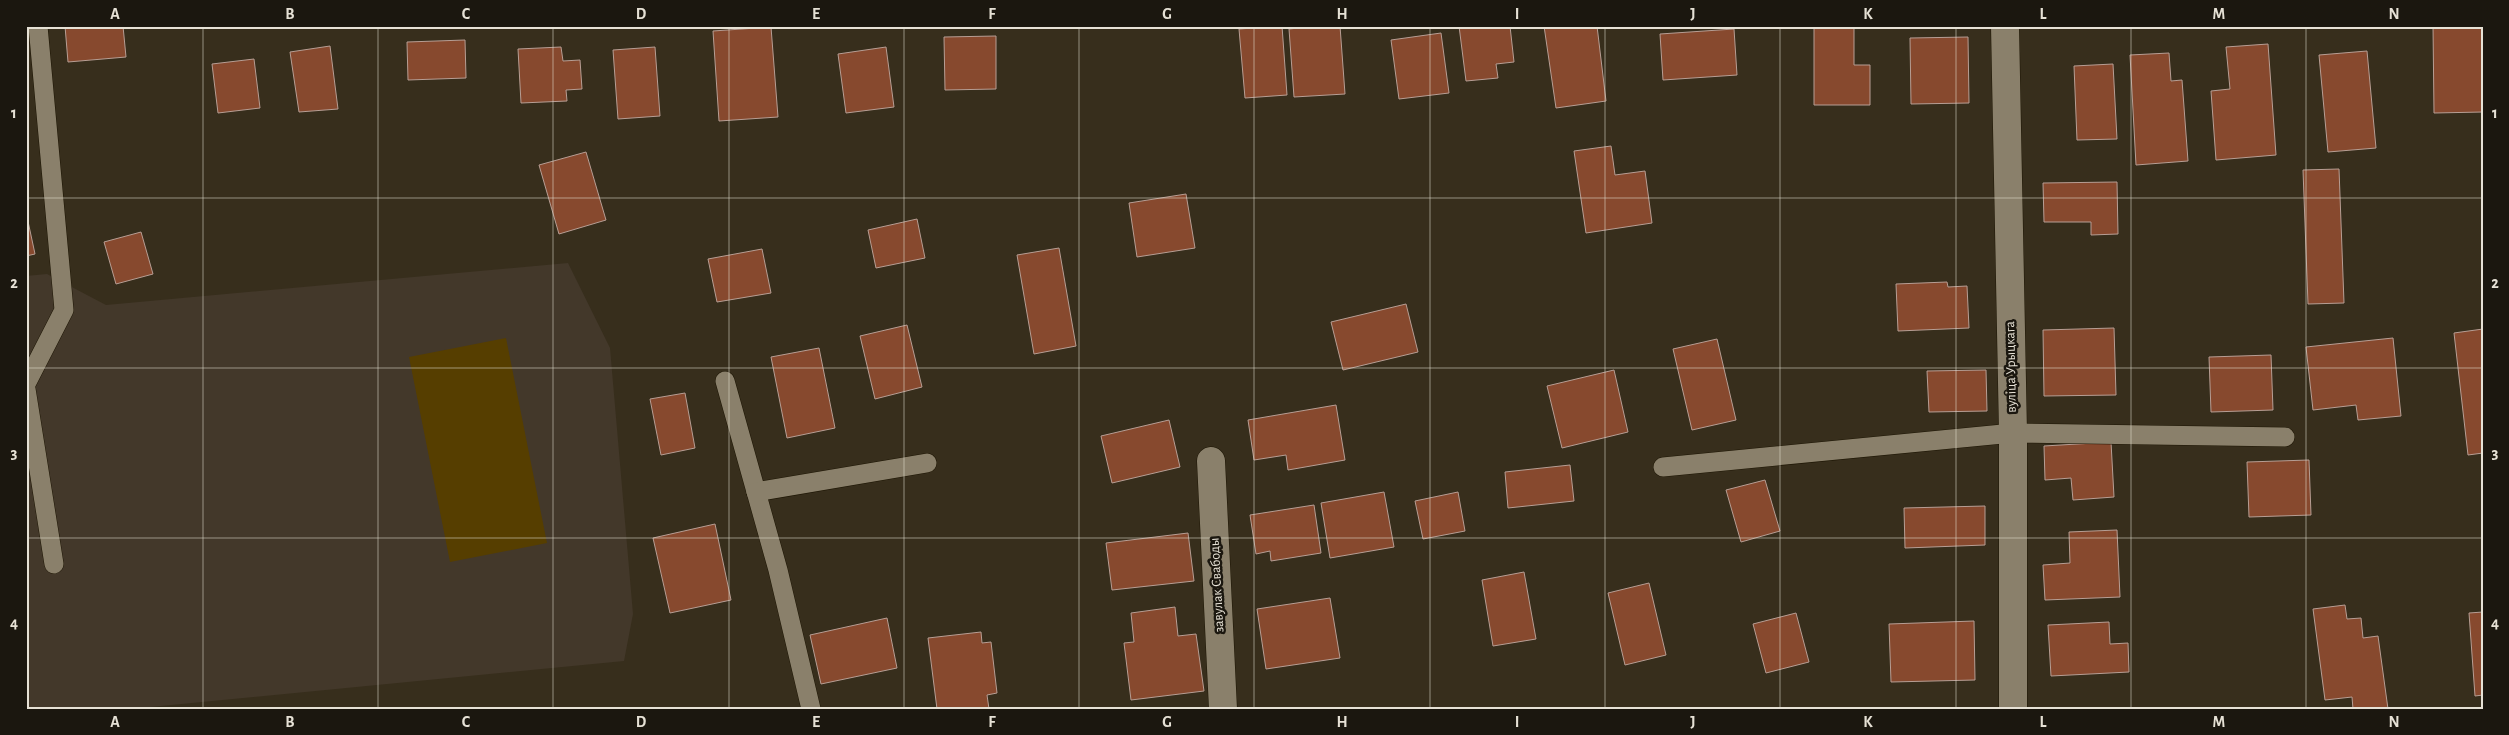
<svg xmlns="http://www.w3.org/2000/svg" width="2509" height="735" font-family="'Alegreya Sans',sans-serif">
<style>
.education{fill:#43382a}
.green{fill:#563e00}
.building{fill:#87492e;stroke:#b79e94}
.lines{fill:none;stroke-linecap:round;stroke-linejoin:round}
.service-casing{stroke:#1e1605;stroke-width:20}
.minor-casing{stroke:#1e1605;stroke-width:29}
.service{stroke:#8a806b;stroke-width:19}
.minor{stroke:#8a806b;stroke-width:28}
.grid{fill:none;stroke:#e6e1d5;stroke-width:1;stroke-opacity:0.55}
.labels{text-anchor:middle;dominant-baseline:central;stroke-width:5;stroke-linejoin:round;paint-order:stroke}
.street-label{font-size:14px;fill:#e6e1d5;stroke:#1b170f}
.neatline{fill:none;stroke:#e6e1d5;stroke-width:2}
.grid-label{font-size:16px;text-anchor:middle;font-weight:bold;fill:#e6e1d5}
</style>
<rect width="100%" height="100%" fill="#372e1c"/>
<path class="education" d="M 568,263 L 610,348 L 633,614 L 624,661 L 130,709 L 26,709 L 26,276 L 47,274 L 106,305 Z"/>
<path class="green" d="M 506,338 L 547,543 L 450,562 L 409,357 Z"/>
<g class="building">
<path d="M 65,26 L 123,26 L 126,57 L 68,62 Z"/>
<path d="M 1282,26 L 1287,95 L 1245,98 L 1239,29 Z"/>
<path d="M 1318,26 L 1340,26 L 1345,94 L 1294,97 L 1289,29 Z"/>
<path d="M 1459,26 L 1510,26 L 1514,62 L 1496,64 L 1498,78 L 1466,81 Z"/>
<path d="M 1544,26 L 1597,26 L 1606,101 L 1556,108 Z"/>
<path d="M 1814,26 L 1854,26 L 1854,65 L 1870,65 L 1870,105 L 1814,105 Z"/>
<path d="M 2433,26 L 2483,26 L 2483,112 L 2434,113 Z"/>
<path d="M 771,27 L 778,117 L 719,121 L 713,31 Z"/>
<path d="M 1734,29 L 1737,75 L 1663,80 L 1660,34 Z"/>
<path d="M 1441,33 L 1449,93 L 1399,99 L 1391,40 Z"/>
<path d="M 996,36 L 996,89 L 945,90 L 944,37 Z"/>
<path d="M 1968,37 L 1969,103 L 1911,104 L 1910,38 Z"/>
<path d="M 465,40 L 466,78 L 408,80 L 407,42 Z"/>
<path d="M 2268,44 L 2276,155 L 2216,160 L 2211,91 L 2230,89 L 2226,47 Z"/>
<path d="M 330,46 L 338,109 L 299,112 L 290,52 Z"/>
<path d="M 561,47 L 563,61 L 580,60 L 582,89 L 566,90 L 567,101 L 521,103 L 518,49 Z"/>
<path d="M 655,47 L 660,116 L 618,119 L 613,50 Z"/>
<path d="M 886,47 L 894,107 L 846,113 L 838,54 Z"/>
<path d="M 2367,51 L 2376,148 L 2328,152 L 2319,55 Z"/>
<path d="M 2169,53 L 2171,81 L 2182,80 L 2188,161 L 2136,165 L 2130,55 Z"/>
<path d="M 254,59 L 260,108 L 218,113 L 212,64 Z"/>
<path d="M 2113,64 L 2117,139 L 2077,140 L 2074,66 Z"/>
<path d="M 1611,146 L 1615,175 L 1645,171 L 1652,223 L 1586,233 L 1574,151 Z"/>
<path d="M 586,152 L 606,220 L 559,234 L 539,165 Z"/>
<path d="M 2339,169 L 2344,303 L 2308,304 L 2303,170 Z"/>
<path d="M 2117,182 L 2118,234 L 2091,235 L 2091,222 L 2044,222 L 2043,183 Z"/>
<path d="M 1186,194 L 1195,248 L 1137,257 L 1129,203 Z"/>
<path d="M 26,212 L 35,254 L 26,256 Z"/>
<path d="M 917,219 L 925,258 L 876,268 L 868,230 Z"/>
<path d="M 141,232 L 153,274 L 116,284 L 104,242 Z"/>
<path d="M 1059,248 L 1076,346 L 1034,354 L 1017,255 Z"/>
<path d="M 762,249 L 771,293 L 717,302 L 708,259 Z"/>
<path d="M 1947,282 L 1948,287 L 1967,286 L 1969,328 L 1898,331 L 1896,284 Z"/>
<path d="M 1406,304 L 1418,352 L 1343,370 L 1331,322 Z"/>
<path d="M 907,325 L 922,387 L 875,399 L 860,336 Z"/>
<path d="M 2114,328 L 2116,395 L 2044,396 L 2043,330 Z"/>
<path d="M 2483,329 L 2483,453 L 2468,455 L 2454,333 Z"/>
<path d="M 2393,338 L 2401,416 L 2358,420 L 2356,405 L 2313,410 L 2306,347 Z"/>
<path d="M 1717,339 L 1736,420 L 1692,430 L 1673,349 Z"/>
<path d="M 819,348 L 835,428 L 787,438 L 771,357 Z"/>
<path d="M 2271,355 L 2273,410 L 2211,412 L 2209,357 Z"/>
<path d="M 1614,370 L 1628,432 L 1562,448 L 1547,386 Z"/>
<path d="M 1986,370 L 1987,411 L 1929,412 L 1927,371 Z"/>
<path d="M 685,393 L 695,448 L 661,455 L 650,399 Z"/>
<path d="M 1336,405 L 1345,460 L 1288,470 L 1286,455 L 1254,460 L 1248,420 Z"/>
<path d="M 1169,420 L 1180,467 L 1112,483 L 1101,436 Z"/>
<path d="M 2111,442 L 2114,497 L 2073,500 L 2071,478 L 2045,480 L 2044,446 Z"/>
<path d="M 2309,460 L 2311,515 L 2249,517 L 2247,462 Z"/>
<path d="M 1570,465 L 1574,501 L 1508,508 L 1505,472 Z"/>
<path d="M 1765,480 L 1780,531 L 1741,542 L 1726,490 Z"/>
<path d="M 1384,492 L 1394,547 L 1330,558 L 1321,503 Z"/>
<path d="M 1458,492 L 1465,531 L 1423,539 L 1415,501 Z"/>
<path d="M 1314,505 L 1321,553 L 1271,561 L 1270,551 L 1256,554 L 1250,515 Z"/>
<path d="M 1985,506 L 1985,545 L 1905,548 L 1904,508 Z"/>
<path d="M 715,524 L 731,600 L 670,613 L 653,538 Z"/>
<path d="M 2117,530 L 2120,597 L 2045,600 L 2043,565 L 2070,563 L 2069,532 Z"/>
<path d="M 1188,533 L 1194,581 L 1112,590 L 1106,543 Z"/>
<path d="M 1524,572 L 1536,639 L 1493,646 L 1482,580 Z"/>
<path d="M 1649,583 L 1666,655 L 1625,665 L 1608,593 Z"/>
<path d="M 1330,598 L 1340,658 L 1266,669 L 1257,609 Z"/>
<path d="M 2345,605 L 2347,619 L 2361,618 L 2363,638 L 2378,636 L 2388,709 L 2353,709 L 2352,697 L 2325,700 L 2313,609 Z"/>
<path d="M 1175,607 L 1178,636 L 1196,634 L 1204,691 L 1131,700 L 1124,643 L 1134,642 L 1131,613 Z"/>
<path d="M 2483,612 L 2483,695 L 2475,696 L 2469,613 Z"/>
<path d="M 1796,613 L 1809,662 L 1766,673 L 1753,624 Z"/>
<path d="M 887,618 L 897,668 L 821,684 L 810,635 Z"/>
<path d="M 1974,621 L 1975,680 L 1891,682 L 1889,624 Z"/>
<path d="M 2109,622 L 2110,644 L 2128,643 L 2129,672 L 2051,676 L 2048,625 Z"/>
<path d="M 981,632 L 982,643 L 991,642 L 997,693 L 987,695 L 989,709 L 937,709 L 928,638 Z"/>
</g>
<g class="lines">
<defs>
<g id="service">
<path d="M 725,381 L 778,570 L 811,709"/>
<path d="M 26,384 L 64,310 L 38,26"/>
<path d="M 26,389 L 54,564"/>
<path d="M 1663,467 L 2013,433 L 2285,437"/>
<path d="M 756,492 L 927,463"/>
</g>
<g id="minor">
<path d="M 2005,26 L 2013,433 L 2013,709"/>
<path d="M 1211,461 L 1223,709"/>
</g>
</defs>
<use href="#service" class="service-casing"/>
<use href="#minor" class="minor-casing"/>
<use href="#service" class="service"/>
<use href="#minor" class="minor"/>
</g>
<path class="grid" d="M 203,26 L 203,709M 378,26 L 378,709M 553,26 L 553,709M 729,26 L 729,709M 904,26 L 904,709M 1079,26 L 1079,709M 1254,26 L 1254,709M 1430,26 L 1430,709M 1605,26 L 1605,709M 1780,26 L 1780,709M 1956,26 L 1956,709M 2131,26 L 2131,709M 2306,26 L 2306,709M 26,198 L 2483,198M 26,368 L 2483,368M 26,538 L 2483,538"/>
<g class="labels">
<g class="street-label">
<text transform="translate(2011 367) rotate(-91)">вуліца Урыцкага</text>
<text transform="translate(1217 585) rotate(-93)">завулак Свабоды</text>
</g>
</g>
<rect width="2509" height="735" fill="none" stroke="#1b170f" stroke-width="55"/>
<rect x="28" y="28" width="2454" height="680" class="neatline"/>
<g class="grid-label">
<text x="115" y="19">A</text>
<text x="290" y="19">B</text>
<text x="466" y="19">C</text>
<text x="641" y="19">D</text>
<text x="816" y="19">E</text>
<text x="992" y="19">F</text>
<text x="1167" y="19">G</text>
<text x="1342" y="19">H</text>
<text x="1517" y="19">I</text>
<text x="1693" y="19">J</text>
<text x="1868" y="19">K</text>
<text x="2043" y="19">L</text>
<text x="2219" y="19">M</text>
<text x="2394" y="19">N</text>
<text x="14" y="118">1</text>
<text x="2495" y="118">1</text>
<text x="14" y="288">2</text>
<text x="2495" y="288">2</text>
<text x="14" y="458">3</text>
<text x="2495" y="458">3</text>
<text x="14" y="628">4</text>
<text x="2495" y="628">4</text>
<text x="115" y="727">A</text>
<text x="290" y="727">B</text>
<text x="466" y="727">C</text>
<text x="641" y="727">D</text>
<text x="816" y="727">E</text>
<text x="992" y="727">F</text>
<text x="1167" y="727">G</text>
<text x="1342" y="727">H</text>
<text x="1517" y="727">I</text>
<text x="1693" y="727">J</text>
<text x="1868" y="727">K</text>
<text x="2043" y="727">L</text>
<text x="2219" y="727">M</text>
<text x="2394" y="727">N</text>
</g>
</svg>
